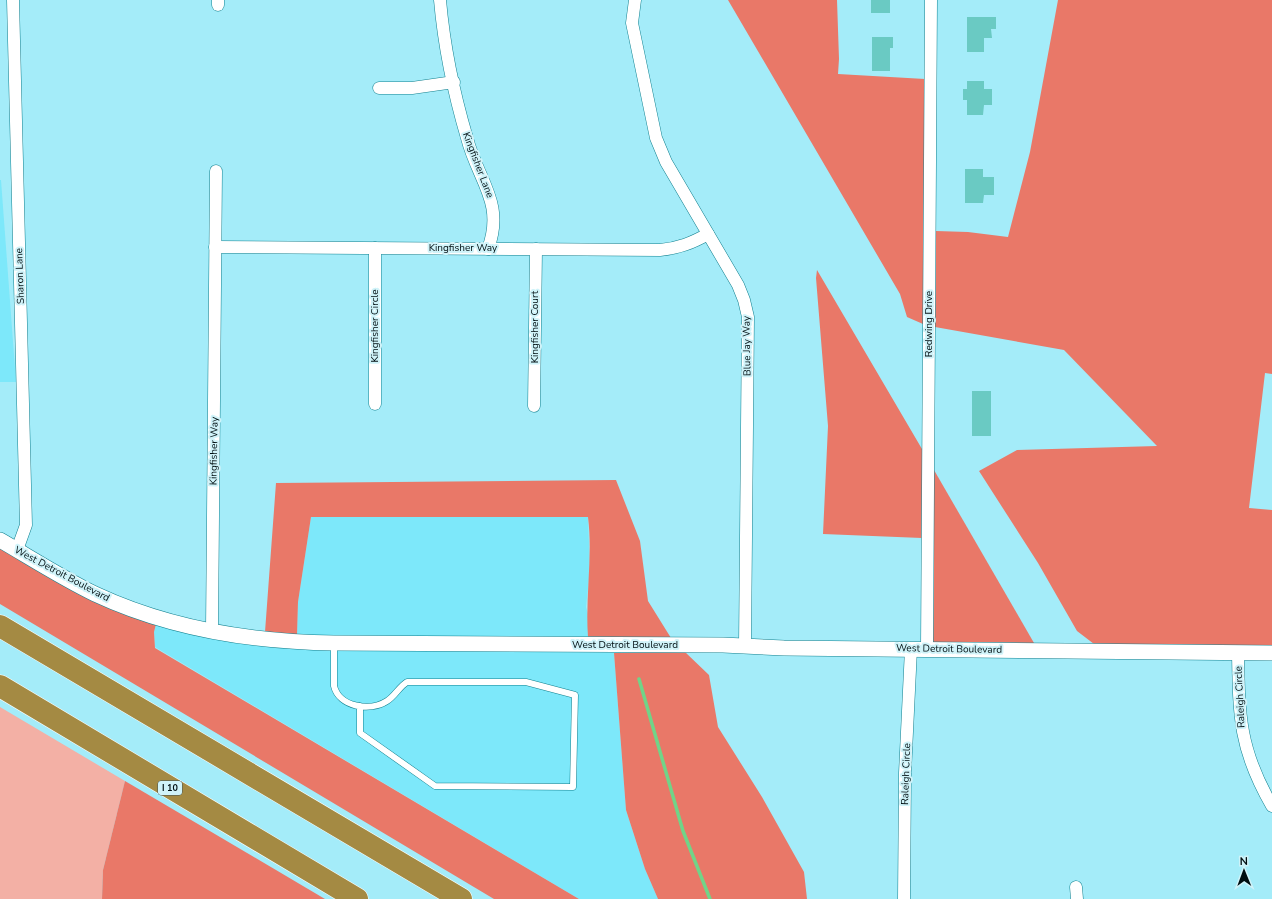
<svg xmlns="http://www.w3.org/2000/svg" width="1272" height="899" font-family="'Nunito Sans',sans-serif">
<style>
.built{fill:#7de8fa}
.green{fill:#f3b0a5}
.forest{fill:#e97868}
.lines{fill:none;stroke-linecap:round;stroke-linejoin:round}
.stream{stroke:#71d488;stroke-width:3.5}
.building{fill:#6acac3}
.service-casing{stroke:#11808f;stroke-width:7}
.minor-casing{stroke:#11808f;stroke-width:13}
.tertiary-casing{stroke:#11808f;stroke-width:16}
.motorway-casing{stroke:#fff;stroke-width:23}
.service{stroke:#fff;stroke-width:6}
.minor{stroke:#fff;stroke-width:12}
.tertiary{stroke:#fff;stroke-width:15}
.motorway{stroke:#a48a43;stroke-width:22}
.labels{text-anchor:middle;dominant-baseline:central;stroke-width:4;stroke-linejoin:round;paint-order:stroke}
.shield{fill:#d0f3f9;stroke:#3e5357;stroke-width:1}
.shield-label{font-size:9px;font-weight:bold;fill:#000e11}
.street-label{font-size:10px;fill:#000e11;stroke:#d0f3f9}
</style>
<rect width="100%" height="100%" fill="#a4ecf9"/>
<g class="built">
<path d="M 0,180 L 1,180 L 16,382 L 0,382 Z"/>
<path d="M 311,517 L 588,517 L 590,570 L 586,607 L 595,637 L 613,636 L 613,638 L 297,635 L 298,602 Z"/>
<path d="M 156,624 L 206,638 L 286,648 L 614,653 L 626,810 L 645,869 L 658,899 L 579,899 L 155,647 L 154,632 Z"/>
</g>
<path class="green" d="M 0,707 L 125,781 L 103,870 L 102,899 L 0,899 Z"/>
<g class="forest">
<path d="M 728,0 L 837,0 L 839,59 L 838,74 L 925,79 L 923,324 L 907,317 L 900,294 Z"/>
<path d="M 1058,0 L 1272,0 L 1272,374 L 1265,373 L 1249,508 L 1272,510 L 1272,646 L 1094,644 L 1077,631 L 1038,563 L 979,471 L 1017,450 L 1157,446 L 1064,350 L 935,327 L 936,231 L 968,232 L 1008,237 L 1030,152 Z"/>
<path d="M 817,270 L 922,449 L 922,538 L 823,534 L 828,426 L 816,278 Z"/>
<path d="M 934,470 L 1034,643 L 933,642 Z"/>
<path d="M 616,480 L 640,541 L 648,601 L 671,638 L 588,637 C 585,597 593,557 588,517 L 311,517 L 298,602 L 297,635 L 265,632 L 276,483 Z"/>
<path d="M 0,548 L 156,624 L 154,632 L 155,648 L 579,899 L 494,899 L 0,604 Z"/>
<path d="M 685,652 L 709,675 L 718,727 L 762,797 L 804,872 L 807,899 L 658,899 L 645,869 L 626,810 L 614,653 Z"/>
<path d="M 125,781 L 325,899 L 102,899 L 103,870 Z"/>
</g>
<g class="lines">
<path class="stream" d="M 639,679 L 683,831 L 710,899"/>
</g>
<g class="building">
<rect x="871" y="0" width="19" height="13"/>
<path d="M 967,17 L 996,17 L 996,29 L 991,29 L 992,38 L 984,38 L 984,52 L 967,52 Z"/>
<path d="M 872,37 L 893,37 L 893,48 L 890,48 L 890,71 L 872,71 Z"/>
<path d="M 967,81 L 984,81 L 984,89 L 992,89 L 992,105 L 984,105 L 983,115 L 967,115 L 967,100 L 963,100 L 963,89 L 967,89 Z"/>
<path d="M 965,169 L 983,169 L 983,177 L 994,177 L 994,195 L 984,195 L 983,203 L 965,203 Z"/>
<rect x="972" y="391" width="19" height="45"/>
</g>
<g class="lines">
<defs>
<path id="service" d="M 334,643 L 334,686 C 339,707 370,712 387,701 C 395,696 399,687 407,682 L 526,682 L 575,695 L 573,787 L 435,786 L 360,733 L 360,706"/>
<g id="minor">
<path d="M 13,0 L 26,525 L 17,550"/>
<path d="M 218,0 L 218,5"/>
<path d="M 440,0 C 444,46 454,94 467,138 C 478,181 505,202 488,249"/>
<path d="M 635,0 L 632,23 L 656,138 L 666,162 L 738,285 L 744,300 L 748,317 L 745,646"/>
<path d="M 379,88 L 412,88 L 454,82"/>
<path d="M 215,247 L 660,250 C 679,248 692,243 708,234"/>
<path d="M 375,404 L 375,248"/>
<path d="M 534,406 L 536,249"/>
<path d="M 212,631 L 216,171"/>
<path d="M 927,649 L 931,0"/>
<path d="M 1238,652 C 1239,716 1239,749 1272,806"/>
<path d="M 1076,887 L 1077,899"/>
<path d="M 904,899 L 905,773 L 911,649"/>
</g>
<path id="tertiary" d="M 0,540 C 31,558 62,578 95,594 C 170,629 252,642 334,643 L 723,645 L 784,648 L 1272,653"/>
<g id="motorway">
<path d="M 0,626 L 461,899"/>
<path d="M 0,686 L 357,899"/>
</g>
</defs>
<use href="#service" class="service-casing"/>
<use href="#minor" class="minor-casing"/>
<use href="#tertiary" class="tertiary-casing"/>
<use href="#motorway" class="motorway-casing"/>
<use href="#service" class="service"/>
<use href="#minor" class="minor"/>
<use href="#tertiary" class="tertiary"/>
<use href="#motorway" class="motorway"/>
</g>
<g class="labels">
<rect class="shield" x="158" y="781" width="24" height="14" rx="3"/>
<g class="shield-label">
<text x="170" y="788">I 10</text>
</g>
<g class="street-label">
<text transform="translate(478 165) rotate(69)">Kingfisher Lane</text>
<text x="463" y="248">Kingfisher Way</text>
<text transform="translate(20 276) rotate(-92)">Sharon Lane</text>
<text transform="translate(929 324) rotate(-90)">Redwing Drive</text>
<text transform="translate(375 326) rotate(-90)">Kingfisher Circle</text>
<text transform="translate(535 327) rotate(-90)">Kingfisher Court</text>
<text transform="translate(747 346) rotate(-91)">Blue Jay Way</text>
<text transform="translate(214 451) rotate(-89)">Kingfisher Way</text>
<text transform="translate(62 574) rotate(28)">West Detroit Boulevard</text>
<text x="625" y="645">West Detroit Boulevard</text>
<text transform="translate(949 649) rotate(1)">West Detroit Boulevard</text>
<text transform="translate(1240 697) rotate(-93)">Raleigh Circle</text>
<text transform="translate(906 774) rotate(-88)">Raleigh Circle</text>
</g>
</g>
<g transform="translate(1244 871) rotate(359)" stroke="#d0f3f9" stroke-width="3" paint-order="stroke">
<path d="M0-3L7 15L0 10L-7 15Z" fill="#000e11"/>
<text y="-6" font-size="11" font-weight="bold" text-anchor="middle" fill="#000e11">N</text>
</g>
</svg>
